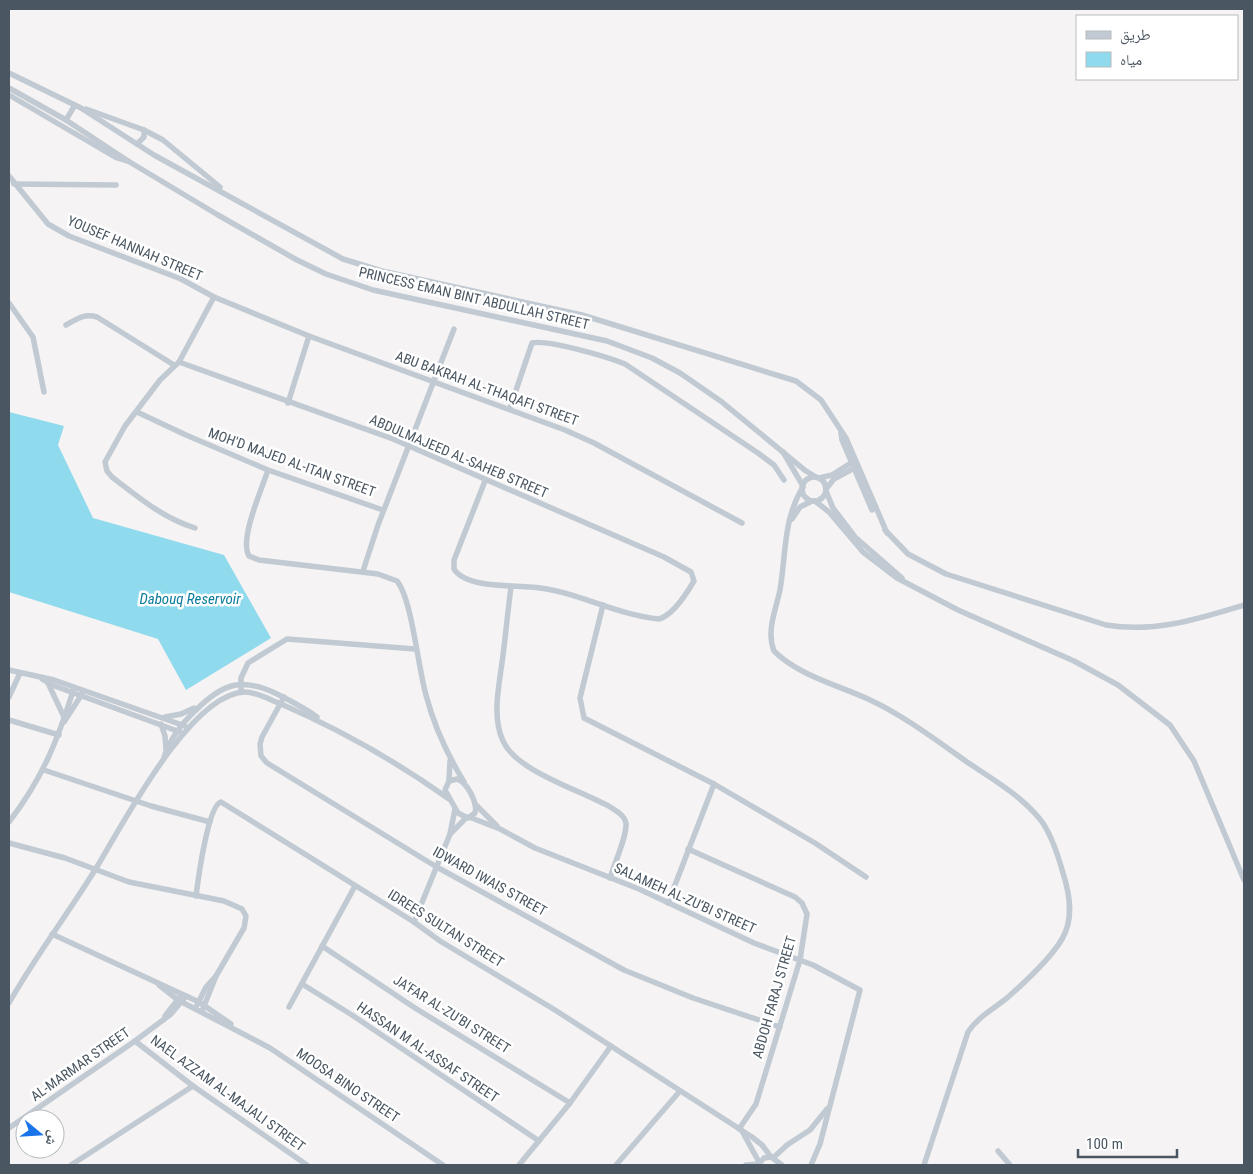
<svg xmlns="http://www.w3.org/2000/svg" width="1253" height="1174" font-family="'Roboto Condensed','Noto Naskh Arabic',sans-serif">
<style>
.water{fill:#90daee}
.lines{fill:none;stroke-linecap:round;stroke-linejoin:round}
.street{stroke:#c1cad2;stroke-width:5.5}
.labels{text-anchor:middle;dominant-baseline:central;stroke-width:5;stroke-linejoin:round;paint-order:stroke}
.street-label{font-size:14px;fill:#4a5661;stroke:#fff}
.water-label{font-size:15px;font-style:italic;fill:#0c7c9b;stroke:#fff}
</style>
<rect width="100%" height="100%" fill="#f5f3f3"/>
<path class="water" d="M 9,412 L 64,426 L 58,445 L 93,518 L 224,555 L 271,638 L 186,690 L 158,639 L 9,592 Z"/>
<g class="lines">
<g class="street">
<path d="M 9,73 L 81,108 L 154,155 L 343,259 L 382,271 L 582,315 L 796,381 L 821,400 L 846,438 L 887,533"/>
<path d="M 9,88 L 66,120 L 128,161 L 218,215 L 297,260 L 326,274 L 373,290 L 607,341 L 652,358 L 680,373 L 722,402 L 806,471 L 816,477"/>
<path d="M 9,95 L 115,157 L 128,161"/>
<path d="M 86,109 L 144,130 L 163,140 L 220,187"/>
<path d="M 66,120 L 75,105"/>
<path d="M 137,144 L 144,137 L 144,130"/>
<path d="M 9,176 L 48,224 L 69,236 L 181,279 L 214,297 L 309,336 L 565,430 L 594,443 L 742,523"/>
<path d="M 14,184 L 116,185"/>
<path d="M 9,303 L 33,337 L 44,392"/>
<path d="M 66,325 C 77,319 84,313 97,317 L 174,365"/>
<path d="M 179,362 L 393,439 L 664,557 L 691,572 L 694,581 C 687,593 673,615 659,619 C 615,615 575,590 531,587 C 511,585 466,588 454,569 L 454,560 L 485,481"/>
<path d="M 288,403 L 309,336"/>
<path d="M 510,408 L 532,343 C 547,339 608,357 625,364 L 758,453 L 774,465 L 784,480"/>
<path d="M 137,412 L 186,435 L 268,470 L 383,510"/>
<path d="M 841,433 L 842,440 L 872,510"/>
<path d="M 783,452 L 803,486"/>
<path d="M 268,470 C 262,489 239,539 249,556 L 259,560 L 378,574 L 397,581 C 412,599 418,668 426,695 C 434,726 447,754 464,782"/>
<circle cx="814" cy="489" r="12"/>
<path d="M 819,478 L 832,475 L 854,461"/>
<path d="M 803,487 C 783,519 786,555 780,590 C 776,609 766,631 774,651 C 798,675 837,685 868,699 C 903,715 936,740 967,762 C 991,778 1020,795 1039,818 C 1051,832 1058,855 1063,873 C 1070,895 1074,919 1062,939 C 1051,958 1024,983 1007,998 C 993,1009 978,1017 968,1032 L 924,1165"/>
<path d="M 826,489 L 834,479 L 856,467"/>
<path d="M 826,491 L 833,508 L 855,537 L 902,578"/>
<path d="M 815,501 L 829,512 L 863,552 L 897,578 L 958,610 L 1074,661 L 1118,685 L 1170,725 L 1194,761 L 1244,880"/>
<path d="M 792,519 L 800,507 L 812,501"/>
<path d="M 195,528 C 163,518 138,497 112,477 L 107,471 L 105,462 L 125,426 L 160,380 L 179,362 L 214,297"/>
<path d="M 885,530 L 908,554 L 946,574 L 1106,625 C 1155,633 1198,619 1244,605"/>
<path d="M 363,571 L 378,525 L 454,329"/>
<path d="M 511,587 C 508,609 506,632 503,655 C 500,682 491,715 503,741 C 521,781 624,800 626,823 C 627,837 614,864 610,878"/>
<path d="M 603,605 L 580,698 L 584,718 L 714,784 L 815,843 L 866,877"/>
<path d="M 9,670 L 54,680 L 185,726"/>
<path d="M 42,679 L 52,685 L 180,732"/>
<path d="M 48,683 L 64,717"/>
<path d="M 241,692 L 241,678 L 248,663 L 287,639 L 415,649"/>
<path d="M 9,697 L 20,673"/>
<path d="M 284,697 L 262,737 L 260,744 L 261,756 L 267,763 L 435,866 L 624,970 L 693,998 L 780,1027"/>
<path d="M 165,717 L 181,714 L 194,708"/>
<path d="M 9,720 L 59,735"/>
<path d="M 64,722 L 82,694"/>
<path d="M 161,724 L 165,736 L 166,749"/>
<path d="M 164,757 C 170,739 182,723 196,710 C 223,683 242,677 277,694 C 291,701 305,708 317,717"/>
<path d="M 44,770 L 151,806 L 210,822"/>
<path d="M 457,779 C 467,782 478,803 475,813 L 468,818 L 458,813 L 445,790 L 449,781 Z"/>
<path d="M 449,781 L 450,761"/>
<path d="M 475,804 L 497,826"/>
<path d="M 469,817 L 500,829 L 535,848 L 639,889 L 754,943 L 813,965 L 860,990 L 820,1144 L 811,1165"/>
<path d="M 9,822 C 42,779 57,742 73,691"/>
<path d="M 450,834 L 466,818"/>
<path d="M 9,843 L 65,858 L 129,882 L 224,901 L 242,909 L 246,916 L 244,928 L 216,976 L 202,1011"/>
<path d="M 688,849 L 795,897 L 802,903 L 807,914 L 800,960 L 756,1104 L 739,1129"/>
<path d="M 196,896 C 198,880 208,805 221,802 L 414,922 L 440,941 L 555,1010 L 752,1137 L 762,1145 L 771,1157"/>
<path d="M 668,903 L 714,784"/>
<path d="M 414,922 L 450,834 L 455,809"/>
<path d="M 52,934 L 199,1002 L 231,1024"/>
<path d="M 322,946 L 415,1008 L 570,1103"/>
<path d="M 302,984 L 352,1015 L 539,1141"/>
<path d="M 159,985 L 178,1000 L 270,1048 L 443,1165"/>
<path d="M 9,1003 C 35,957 67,915 95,870 C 122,826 190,693 245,692 C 257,692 270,700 281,704 C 339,729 397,762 449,799"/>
<path d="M 197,1005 L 206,987 L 216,976"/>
<path d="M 289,1007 L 355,886"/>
<path d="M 165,1016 L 179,998"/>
<path d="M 135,1041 L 193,1086 L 307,1165"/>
<path d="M 9,1128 L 135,1041 L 171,1014 L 186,996"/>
<path d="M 742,1131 L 759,1162"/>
<path d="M 998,1151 L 1010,1165"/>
<path d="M 773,1158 L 787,1145 L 810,1130 L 827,1109"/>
<path d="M 71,1165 L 193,1086"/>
<path d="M 519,1165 L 570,1103 L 611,1046"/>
<path d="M 616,1165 L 680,1091"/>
<path d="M 746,1165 L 759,1164"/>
<path d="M 758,1165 L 764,1158 L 771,1157 L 782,1165"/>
</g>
</g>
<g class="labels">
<g class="street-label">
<text transform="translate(135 248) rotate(23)">YOUSEF HANNAH STREET</text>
<text transform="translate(474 298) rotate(13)">PRINCESS EMAN BINT ABDULLAH STREET</text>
<text transform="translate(487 388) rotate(20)">ABU BAKRAH AL-THAQAFI STREET</text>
<text transform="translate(459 456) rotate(23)">ABDULMAJEED AL-SAHEB STREET</text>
<text transform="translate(292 462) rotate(20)">MOH'D MAJED AL-ITAN STREET</text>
<text transform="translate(490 881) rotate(29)">IDWARD IWAIS STREET</text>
<text transform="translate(685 898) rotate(24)">SALAMEH AL-ZU‘BI STREET</text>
<text transform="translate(446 928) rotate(32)">IDREES SULTAN STREET</text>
<text transform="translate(774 997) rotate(-74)">ABDOH FARAJ STREET</text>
<text transform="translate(452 1014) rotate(32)">JA‘FAR AL-ZU‘BI STREET</text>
<text transform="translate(428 1052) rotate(34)">HASSAN M AL-ASSAF STREET</text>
<text transform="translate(80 1064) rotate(-35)">AL-MARMAR STREET</text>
<text transform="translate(348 1085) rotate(34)">MOOSA BINO STREET</text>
<text transform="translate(228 1093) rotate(36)">NAEL AZZAM AL-MAJALI STREET</text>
</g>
<g class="water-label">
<text x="190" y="599">Dabouq Reservoir</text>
</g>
</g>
<rect width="1253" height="1174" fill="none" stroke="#4a5661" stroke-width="20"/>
<rect x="1076" y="15" width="162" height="65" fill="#ffffff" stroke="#b7bbc0"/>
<rect x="1086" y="31" width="25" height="8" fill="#c1cad2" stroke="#b7bbc0"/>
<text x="1120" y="40" font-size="15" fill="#4a5661">طريق</text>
<rect x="1086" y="52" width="25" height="15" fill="#90daee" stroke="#b7bbc0"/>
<text x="1120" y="65" font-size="15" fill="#4a5661">مياه</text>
<g transform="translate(40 1134) rotate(108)"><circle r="24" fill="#ffffff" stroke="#b7bbc0"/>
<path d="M0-4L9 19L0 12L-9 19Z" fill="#1a73e8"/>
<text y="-8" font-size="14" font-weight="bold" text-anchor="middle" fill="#4a5661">ش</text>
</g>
<path d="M1078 1149v8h99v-8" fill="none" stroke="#4a5661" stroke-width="2.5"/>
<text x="1086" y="1149" font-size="15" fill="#4a5661" stroke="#ffffff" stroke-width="4" paint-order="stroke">100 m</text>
</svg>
